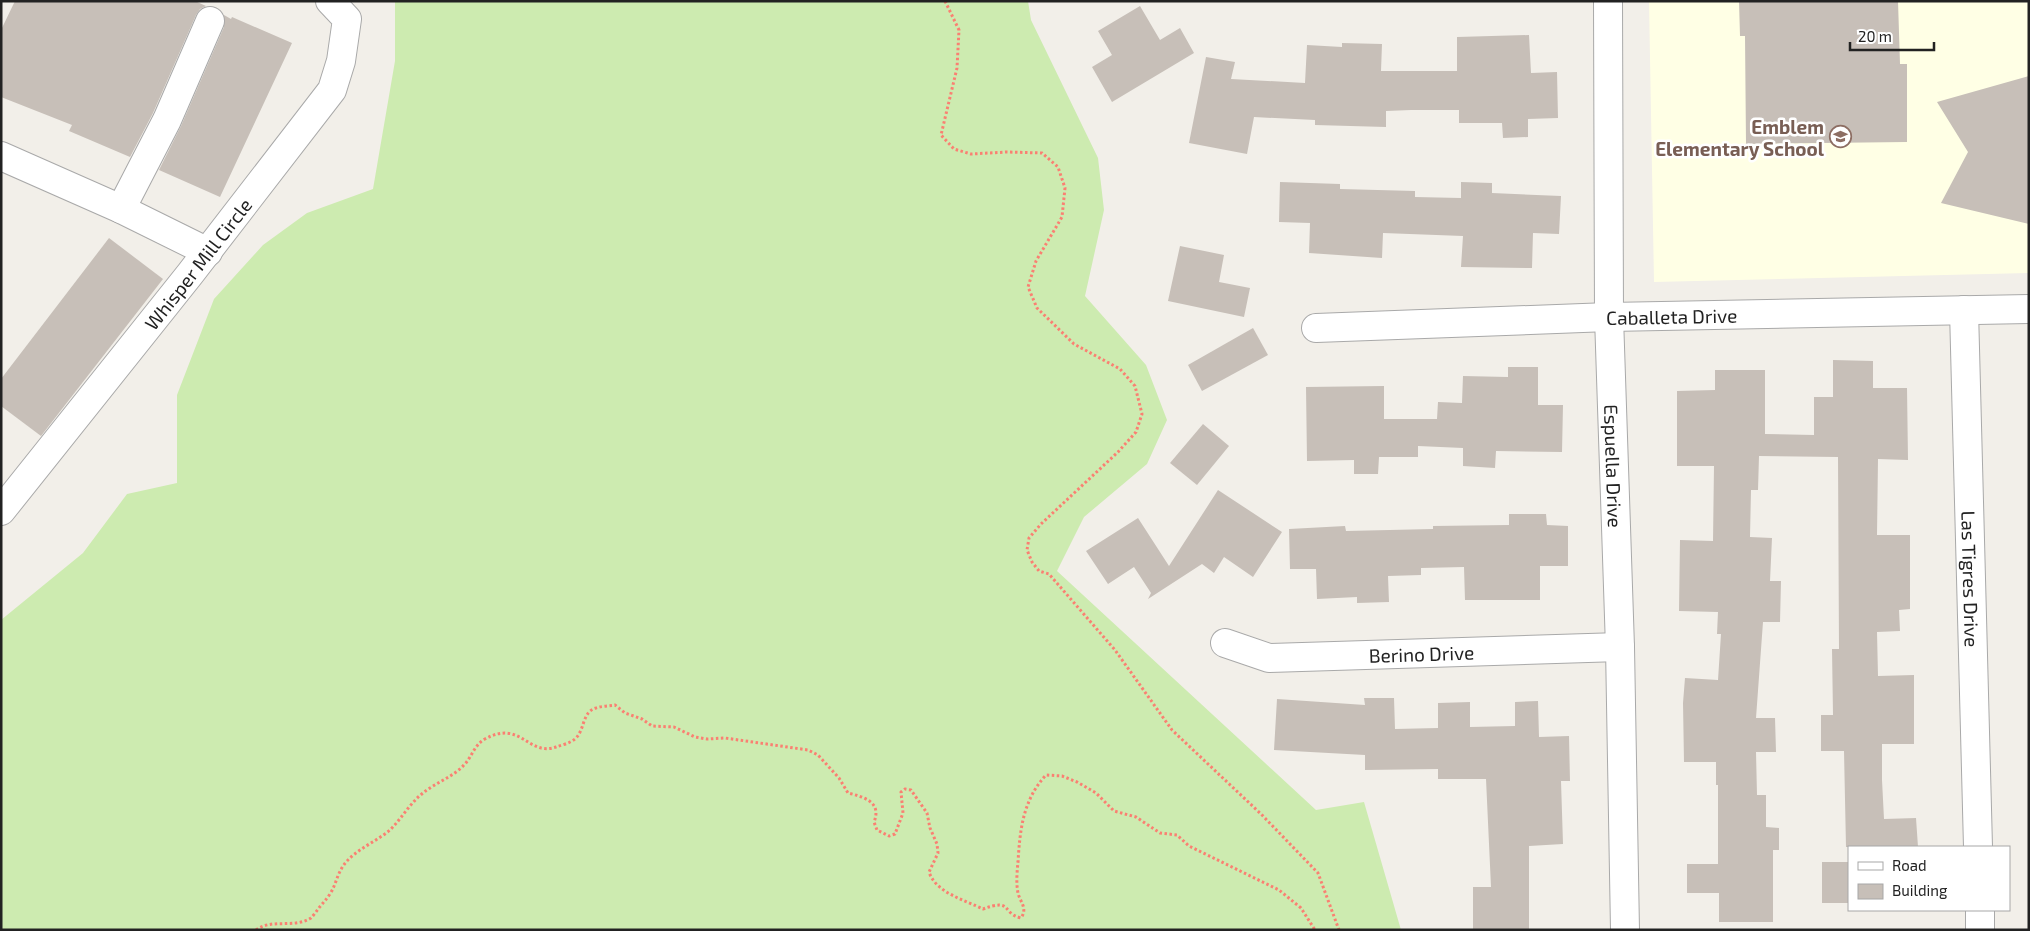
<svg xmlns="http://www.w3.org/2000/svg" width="2030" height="931" font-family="'Exo 2',sans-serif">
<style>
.education{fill:#ffffe5}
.grass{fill:#cdebb0}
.building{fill:#c7bfb8}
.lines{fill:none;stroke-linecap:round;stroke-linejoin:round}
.minor-casing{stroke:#a9a9a9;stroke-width:30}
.path{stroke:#fa8072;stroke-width:3;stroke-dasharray:2.5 2.5;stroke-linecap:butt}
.minor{stroke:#fff;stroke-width:28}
.labels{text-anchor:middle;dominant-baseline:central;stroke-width:5;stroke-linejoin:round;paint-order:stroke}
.education-label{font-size:19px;font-weight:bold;fill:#785e54;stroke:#fff;text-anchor:end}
.street-label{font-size:19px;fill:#222;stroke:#fff}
</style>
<rect width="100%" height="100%" fill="#f2efe9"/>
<path class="education" d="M 1649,1 L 2029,1 L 2029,273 L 1654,282 Z"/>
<path class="grass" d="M 395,1 L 1028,1 L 1031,20 L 1098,158 L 1104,210 L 1085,296 L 1146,365 L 1167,420 L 1147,464 L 1084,517 L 1057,571 L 1316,810 L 1364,802 L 1401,930 L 1,930 L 1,620 L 83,553 L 127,494 L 177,483 L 177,395 L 214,299 L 263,245 L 307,213 L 373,189 L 395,61 Z"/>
<g class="building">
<path d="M 15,1 L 195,1 L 206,6 L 200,9 L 196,15 L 153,113 L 130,157 L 69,131 L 72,125 L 1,97 L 1,30 Z"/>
<path d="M 1739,1 L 1898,1 L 1900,64 L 1907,64 L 1907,142 L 1746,144 L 1745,36 L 1740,36 Z"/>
<path d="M 1140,6 L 1160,40 L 1180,28 L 1194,53 L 1112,102 L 1092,67 L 1112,55 L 1098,31 Z"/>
<path d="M 224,15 L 231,19 L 232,17 L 292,43 L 220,197 L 159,170 L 181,126 L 224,27 Z"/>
<path d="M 1529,35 L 1531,73 L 1557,72 L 1558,118 L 1528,119 L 1528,137 L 1503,138 L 1502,123 L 1459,123 L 1459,110 L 1411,110 L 1386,111 L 1386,127 L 1315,125 L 1315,120 L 1254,117 L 1247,154 L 1189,143 L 1206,57 L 1235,62 L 1231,79 L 1305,83 L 1307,45 L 1342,47 L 1342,43 L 1382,44 L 1381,71 L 1457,71 L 1457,37 Z"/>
<path d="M 2029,76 L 2029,224 L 1941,203 L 1968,152 L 1937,102 Z"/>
<path d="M 1280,182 L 1340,184 L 1340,189 L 1415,191 L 1415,197 L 1461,198 L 1461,182 L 1492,183 L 1492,193 L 1561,196 L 1559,234 L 1533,233 L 1532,268 L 1461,267 L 1463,236 L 1383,233 L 1382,258 L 1309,253 L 1310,223 L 1279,222 Z"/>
<path d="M 109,238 L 163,279 L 41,436 L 1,406 L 1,379 Z"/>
<path d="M 1180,246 L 1224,255 L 1219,282 L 1250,288 L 1244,317 L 1168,301 Z"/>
<path d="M 1253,328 L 1268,355 L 1202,391 L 1188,365 Z"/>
<path d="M 1833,360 L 1873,361 L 1873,388 L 1907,388 L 1908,460 L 1878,459 L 1877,535 L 1910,535 L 1910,609 L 1899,610 L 1900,631 L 1877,632 L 1878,676 L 1914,675 L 1914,744 L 1882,744 L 1882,780 L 1884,819 L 1916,818 L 1918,847 L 1846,847 L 1844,751 L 1821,751 L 1821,715 L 1833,715 L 1832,649 L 1839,649 L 1838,457 L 1759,456 L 1758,490 L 1751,490 L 1750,537 L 1772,538 L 1770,581 L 1781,581 L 1780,622 L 1763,622 L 1756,718 L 1775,718 L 1776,752 L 1756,752 L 1757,795 L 1766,795 L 1766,827 L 1779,828 L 1779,850 L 1773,850 L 1773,922 L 1719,922 L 1719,893 L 1687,893 L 1687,864 L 1718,864 L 1718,785 L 1716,785 L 1716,762 L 1684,762 L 1683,703 L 1685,678 L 1718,680 L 1721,634 L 1717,634 L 1718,612 L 1679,611 L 1680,540 L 1713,541 L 1714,466 L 1677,466 L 1677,391 L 1715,390 L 1715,370 L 1765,370 L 1765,434 L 1814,435 L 1814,397 L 1833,397 Z"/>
<path d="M 1508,367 L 1538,367 L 1538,405 L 1563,405 L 1562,452 L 1496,451 L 1495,468 L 1463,466 L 1463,448 L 1418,446 L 1418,457 L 1379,457 L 1378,474 L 1354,474 L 1354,460 L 1307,461 L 1306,387 L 1384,386 L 1384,419 L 1437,419 L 1438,402 L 1462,403 L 1463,376 L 1508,377 Z"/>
<path d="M 1203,424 L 1229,446 L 1197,485 L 1170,463 Z"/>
<path d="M 1218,490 L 1282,532 L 1253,577 L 1224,557 L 1214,573 L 1202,564 L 1148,599 L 1151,593 L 1134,567 L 1108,584 L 1086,551 L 1138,518 L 1169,566 Z"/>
<path d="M 1509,514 L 1546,514 L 1547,525 L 1568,526 L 1568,566 L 1540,566 L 1540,600 L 1465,600 L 1464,567 L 1421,568 L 1421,575 L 1388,576 L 1389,602 L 1357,603 L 1357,597 L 1317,599 L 1316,569 L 1290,569 L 1289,529 L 1345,526 L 1346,531 L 1433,529 L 1433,526 L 1509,525 Z"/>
<path d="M 1364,698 L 1394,698 L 1395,729 L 1438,728 L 1438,703 L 1470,702 L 1470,727 L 1515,726 L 1515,702 L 1538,701 L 1539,737 L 1569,736 L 1570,781 L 1561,781 L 1563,844 L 1529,846 L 1529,930 L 1473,930 L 1473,887 L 1491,887 L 1486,779 L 1438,779 L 1438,769 L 1365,770 L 1365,755 L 1274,750 L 1277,699 L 1365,705 Z"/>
<rect x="1822" y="862" width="27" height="41"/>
</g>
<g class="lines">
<defs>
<g id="minor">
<path id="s1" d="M 1608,1 L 1609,317 L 1620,647 L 1625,930"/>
<path d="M 1,156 L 121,209 L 208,252"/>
<path d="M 121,209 L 167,120 L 210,21"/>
<path id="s2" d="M 1964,310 L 1978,847"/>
<path id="s3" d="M 1316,328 L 1609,317 L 2029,309"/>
<path id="s4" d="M 1,511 L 190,274 L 332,90 L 341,61 L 347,19 L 330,1"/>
<path id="s5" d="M 1225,643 L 1269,658 L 1620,647"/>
<path d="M 1980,910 L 1980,930"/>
</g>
</defs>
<use href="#minor" class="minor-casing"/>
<g class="path">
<path d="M 945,1 L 959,30 L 957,68 L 941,135 L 954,149 L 971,154 L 1007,152 L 1042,153 L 1058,167 L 1065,188 L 1062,217 L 1036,261 L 1028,287 L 1037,308 L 1074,344 L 1120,369 L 1135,386 L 1142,414 L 1136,432 L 1118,452 L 1041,524 L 1029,538 L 1027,550 L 1032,562 L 1039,571 L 1049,574 L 1115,650 L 1172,730 L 1261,814 L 1318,873 L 1339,930"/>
<path d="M 256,930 C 272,918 293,929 311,918 C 313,916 316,912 318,909 C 322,904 326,900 330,894 C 337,883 337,872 347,861 C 359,848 377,841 390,830 C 402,818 410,803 423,793 C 435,783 453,777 464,765 C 472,757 474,745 485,739 C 521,719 528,757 556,747 C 562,745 571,743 576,738 C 585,729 582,712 596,708 C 602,706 609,706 615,705 L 625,713 L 642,719 L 652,726 L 674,727 L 695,737 L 707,739 L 725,738 L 808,750 L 818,755 L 839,778 L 848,793 C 864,797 882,802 874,822 L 877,830 L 889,836 L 895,834 L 903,813 L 901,792 L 905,789 L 911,790 L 927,813 L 930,828 L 937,844 L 938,853 L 929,872 C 936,893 965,900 983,909 C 1013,898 1001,913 1021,918 C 1028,908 1020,902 1018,893 C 1016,883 1017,872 1018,862 C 1020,829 1023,800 1046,775 L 1062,776 L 1077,782 L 1096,793 L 1114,811 L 1136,817 L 1160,833 L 1177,835 L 1189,846 L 1279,890 L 1301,908 L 1315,930"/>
</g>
<use href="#minor" class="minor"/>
</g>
<defs>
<symbol id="school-ring" viewBox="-11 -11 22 22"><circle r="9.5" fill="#fff" stroke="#8d6e63" stroke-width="1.5"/><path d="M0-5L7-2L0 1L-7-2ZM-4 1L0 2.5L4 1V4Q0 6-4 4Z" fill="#8d6e63"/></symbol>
</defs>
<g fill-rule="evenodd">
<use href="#school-ring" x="1828" y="124" width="25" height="25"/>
</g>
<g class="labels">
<g class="education-label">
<text x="1824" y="126">Emblem<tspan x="1824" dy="22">Elementary School</tspan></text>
</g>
<g class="street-label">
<text stroke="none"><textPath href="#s4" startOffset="316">Whisper Mill Circle</textPath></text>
<text stroke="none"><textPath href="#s3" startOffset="356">Caballeta Drive</textPath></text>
<text stroke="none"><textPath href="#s1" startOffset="465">Espuella Drive</textPath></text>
<text stroke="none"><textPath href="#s2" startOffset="269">Las Tigres Drive</textPath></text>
<text stroke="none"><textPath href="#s5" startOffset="199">Berino Drive</textPath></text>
</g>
</g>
<rect width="2030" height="931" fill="none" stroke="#222222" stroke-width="5"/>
<rect x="1848" y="846" width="162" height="65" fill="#ffffff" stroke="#a7a7a7"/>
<rect x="1858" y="862" width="25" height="8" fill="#ffffff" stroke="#a7a7a7"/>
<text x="1892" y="871" font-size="15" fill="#222222">Road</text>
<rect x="1858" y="884" width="25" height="15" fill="#c7bfb8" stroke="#a7a7a7"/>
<text x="1892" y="896" font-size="15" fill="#222222">Building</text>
<path d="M1850 42v8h84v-8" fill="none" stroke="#222222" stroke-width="2.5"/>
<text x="1858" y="42" font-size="15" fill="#222222" stroke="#ffffff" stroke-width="4" paint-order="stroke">20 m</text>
</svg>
